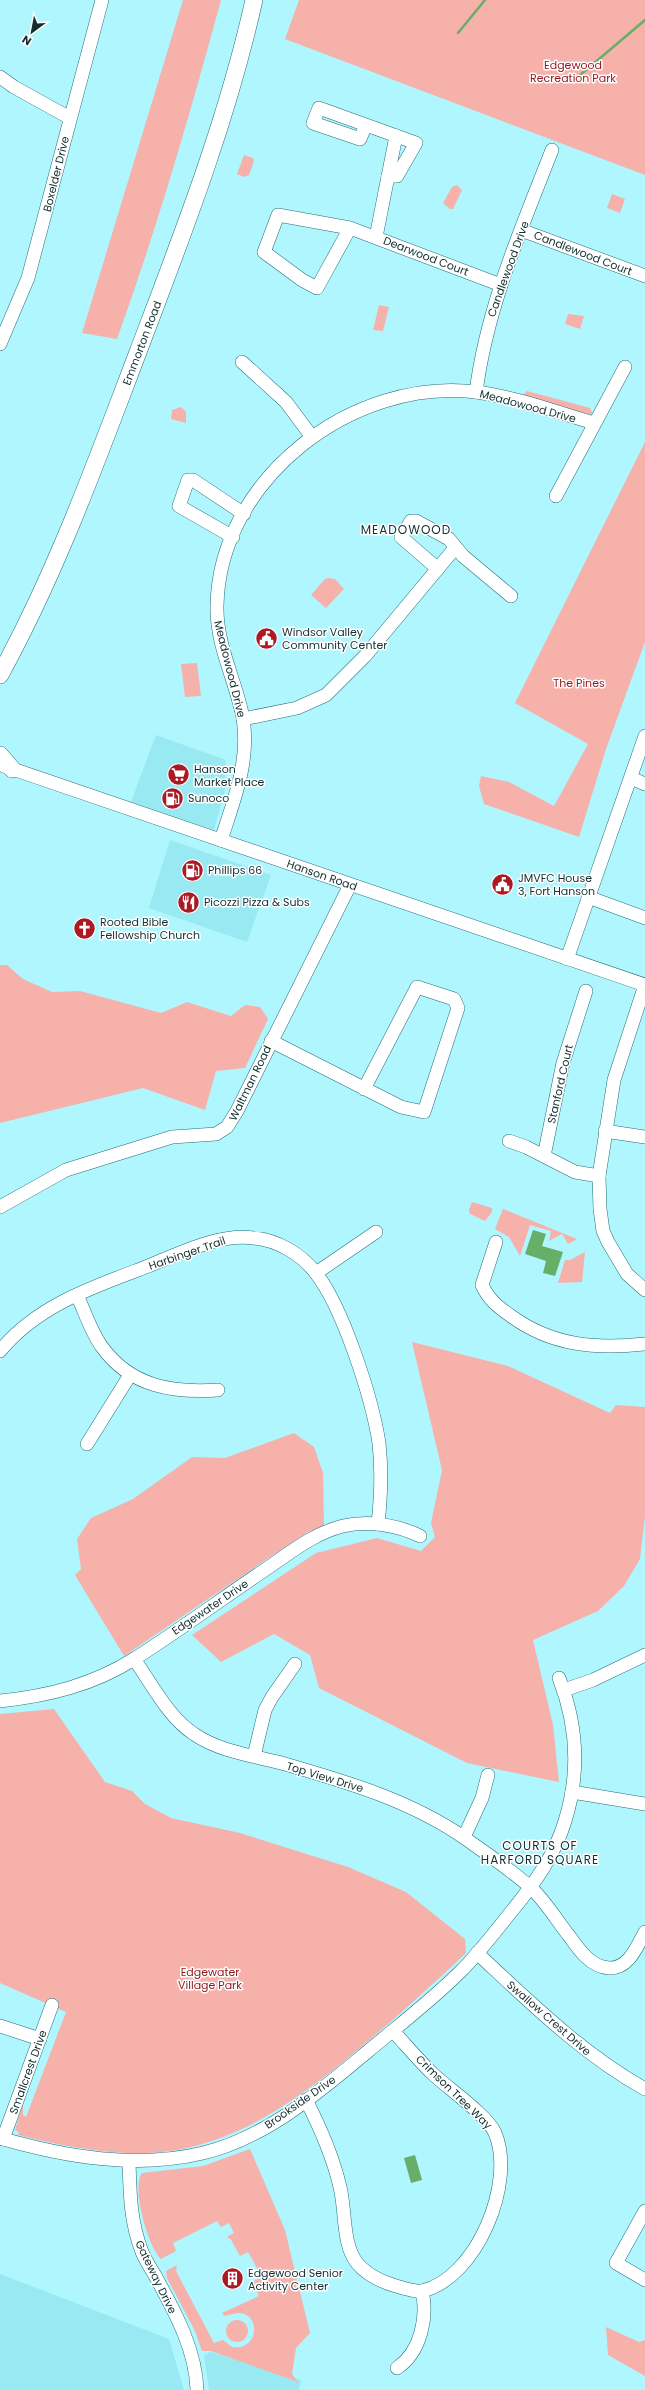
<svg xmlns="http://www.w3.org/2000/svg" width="645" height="2390" font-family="Poppins,sans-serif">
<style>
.built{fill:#99e9f2}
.green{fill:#f6b1ab}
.water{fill:#67af69}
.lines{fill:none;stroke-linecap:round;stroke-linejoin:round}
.stream{stroke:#67af69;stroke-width:2.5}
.minor-casing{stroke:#256d74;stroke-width:14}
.major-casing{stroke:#256d74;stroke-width:18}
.minor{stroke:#fff;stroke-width:13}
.major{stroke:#fff;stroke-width:17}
.labels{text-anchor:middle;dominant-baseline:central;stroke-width:3;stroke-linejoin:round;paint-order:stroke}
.park-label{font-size:11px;fill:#8f171e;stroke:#fff}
.street-label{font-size:11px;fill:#122f32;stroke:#fff}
.poi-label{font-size:11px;fill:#122f32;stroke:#fff;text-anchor:start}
.neighbourhood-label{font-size:12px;letter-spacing:1px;fill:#122f32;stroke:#fff}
</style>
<rect width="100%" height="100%" fill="#b0f6fe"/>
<g class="built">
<path d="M 156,735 L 226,760 L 225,790 L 214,830 L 131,802 Z"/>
<path d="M 170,840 L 271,875 L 247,942 L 149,908 Z"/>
<path d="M 0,2274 L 169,2339 L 184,2390 L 0,2390 Z"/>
<path d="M 211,2352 L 301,2380 L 299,2390 L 209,2390 L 204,2355 Z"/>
</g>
<g class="green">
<path d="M 183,0 L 221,0 C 190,114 157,228 117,339 L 82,333 Z"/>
<path d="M 299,0 L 645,0 L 645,175 L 285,39 Z"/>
<path d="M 244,155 L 253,158 L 254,161 L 249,175 L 244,177 L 237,174 Z"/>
<path d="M 457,185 L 462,190 L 453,209 L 450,209 L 443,203 L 452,187 Z"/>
<path d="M 612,194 L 625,199 L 620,213 L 607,208 Z"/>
<path d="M 379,305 L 389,307 L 383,331 L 373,330 Z"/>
<path d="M 568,314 L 584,316 L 580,329 L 565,324 Z"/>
<path d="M 527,391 L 590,408 L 593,415 L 524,397 L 524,394 Z"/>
<path d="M 181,407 L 186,412 L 186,423 L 171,419 L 172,410 Z"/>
<path d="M 645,442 L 645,642 L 606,749 L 579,837 L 484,804 L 479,786 L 481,776 L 509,782 L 554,806 L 588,744 L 515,703 Z"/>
<path d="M 329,578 L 335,579 L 344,589 L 326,608 L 311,595 L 325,579 Z"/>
<path d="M 197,663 L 201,696 L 185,697 L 181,664 Z"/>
<path d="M 0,965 L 7,965 L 23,979 L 52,992 L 80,991 L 161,1013 L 187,1002 L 231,1016 L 245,1005 L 260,1007 L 268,1019 L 245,1068 L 216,1071 L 205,1110 L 143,1088 L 0,1123 Z"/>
<path d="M 472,1202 L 492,1208 L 492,1212 L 485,1221 L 470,1214 L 469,1210 Z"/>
<path d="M 503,1209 L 577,1239 L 568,1244 L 562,1234 L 549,1241 L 551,1231 L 530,1225 L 520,1256 L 509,1237 L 495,1229 Z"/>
<path d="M 585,1252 L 582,1282 L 558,1283 L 565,1260 L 570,1260 Z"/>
<path d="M 412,1342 L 508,1366 L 610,1413 L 616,1405 L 645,1407 L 645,1516 L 640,1559 L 624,1586 L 598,1611 L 533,1640 L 553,1725 L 559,1782 L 467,1763 L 319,1688 L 310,1655 L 274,1634 L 221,1662 L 192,1635 L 316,1553 L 377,1538 L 421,1551 L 435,1537 L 431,1523 L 442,1470 Z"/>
<path d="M 294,1433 L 314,1447 L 323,1473 L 324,1526 L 308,1532 L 261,1563 L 124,1656 L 75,1575 L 81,1569 L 77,1539 L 91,1518 L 133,1499 L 192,1457 L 225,1458 Z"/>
<path d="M 54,1709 L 105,1782 L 132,1791 L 145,1804 L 171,1818 L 240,1833 L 348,1867 L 406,1892 L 465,1939 L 466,1953 C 432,1985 398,2016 362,2046 C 303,2096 241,2143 162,2152 C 115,2157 63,2146 18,2135 L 19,2132 L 15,2130 L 23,2104 L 23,2115 L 26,2117 L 66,2012 L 0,1983 L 0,1714 Z"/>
<path d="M 250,2149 L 285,2230 L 310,2333 L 296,2348 L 292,2374 L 298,2382 L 211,2351 L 202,2351 L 195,2331 L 167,2278 L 166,2271 L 177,2265 L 176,2271 L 214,2343 L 223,2340 L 232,2347 C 259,2351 261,2315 240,2313 C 235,2313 229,2315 224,2316 L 222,2313 L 259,2296 L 252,2282 L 262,2277 L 248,2252 L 240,2256 L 230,2238 L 228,2239 L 228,2236 L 234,2233 L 229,2223 L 221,2227 L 217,2221 L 173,2243 L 176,2251 L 161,2259 C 148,2247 131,2187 142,2173 L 203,2166 Z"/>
<circle cx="237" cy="2331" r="11"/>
<path d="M 606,2327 L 639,2342 L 645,2340 L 645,2376 L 608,2355 Z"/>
</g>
<g class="water">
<path d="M 533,1230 L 546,1234 L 542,1246 L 563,1252 L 555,1276 L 543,1273 L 546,1261 L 525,1254 Z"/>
<path d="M 415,2155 L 422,2180 L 411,2183 L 404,2158 Z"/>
</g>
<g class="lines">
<g class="stream">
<path d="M 458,33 L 485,0"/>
<path d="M 579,76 L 645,20"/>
</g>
<defs>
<g id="minor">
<path d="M 0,77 L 14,87 L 70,118"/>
<path d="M 366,125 L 360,139 L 313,123 L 319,108 L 416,143 L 397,176 L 388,176"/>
<path d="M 350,228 L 317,288 L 302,280 L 264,252 L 278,215 L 350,228 L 501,285"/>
<path d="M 521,230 L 645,276"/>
<path d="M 376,237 L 396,136"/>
<path d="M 0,344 L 28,278 L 102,0"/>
<path d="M 242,362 L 286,402 L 312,437"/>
<path d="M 476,392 C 487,307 521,229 552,150"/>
<path d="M 556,496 L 625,367"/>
<path d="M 233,537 L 179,506 L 188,480 L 193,480 L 244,514"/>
<path d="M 438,569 L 401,537 L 411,521 L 416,521 L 449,539 L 463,556 L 511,596"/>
<path d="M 243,719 L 297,708 L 326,695 L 365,656 L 455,548"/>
<path d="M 4,766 L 645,985"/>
<path d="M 631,778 L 645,784"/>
<path d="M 221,840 C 234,800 250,761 243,718 C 236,681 216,645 217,606 C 219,479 353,377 476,392 C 516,397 556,412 594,423"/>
<path d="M 588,897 L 645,918"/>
<path d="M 567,959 L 645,736"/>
<path d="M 645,985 L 614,1080 L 599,1176 L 600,1209 L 603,1231 L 608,1242 L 627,1274 L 645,1290"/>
<path d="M 271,1041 L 401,1107 L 424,1112 L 458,1008 L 454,999 L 417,987 L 364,1089"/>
<path d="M 605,1131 L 645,1137"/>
<path d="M 509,1141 L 526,1147 L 575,1172 L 599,1176"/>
<path d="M 544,1156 L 563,1063 L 586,991"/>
<path d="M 0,1207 L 66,1170 L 172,1137 L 216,1134 L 227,1127 L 237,1111 L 350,885"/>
<path d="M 496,1242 L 482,1285 C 489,1300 498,1307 511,1316 C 552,1346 595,1349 645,1344"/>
<path d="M 316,1273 L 376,1232"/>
<path d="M 77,1295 C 85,1312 91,1332 102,1347 C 131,1387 173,1393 218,1390"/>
<path d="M 0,1351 C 35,1308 87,1289 138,1270 C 173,1257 215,1233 254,1238 C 277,1240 301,1254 315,1272 C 343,1307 372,1398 379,1443 C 382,1470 381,1497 378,1524"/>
<path d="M 87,1444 L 130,1375"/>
<path d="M 134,1659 C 152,1684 168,1717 194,1734 C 220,1752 255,1756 285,1764 C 347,1782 412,1801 466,1839 C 487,1854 510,1869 530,1887 C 545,1900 557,1921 570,1937 C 579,1950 591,1967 609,1968 C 629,1969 637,1946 645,1932"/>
<path d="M 564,1690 L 593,1680 L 645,1655"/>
<path d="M 0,1701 C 48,1696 93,1685 134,1659 C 180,1630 224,1597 269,1567 C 292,1551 315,1533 343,1526 C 368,1520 397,1525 420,1536"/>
<path d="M 254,1756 L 265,1710 L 272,1697 L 295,1664"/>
<path d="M 572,1792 L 645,1804"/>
<path d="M 464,1837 L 482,1798 L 488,1775"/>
<path d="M 477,1953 C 531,2003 581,2053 645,2089"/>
<path d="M 0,2026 L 40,2039"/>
<path d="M 306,2100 C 320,2127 333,2157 340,2187 C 346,2211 342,2244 357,2263 C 367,2275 382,2282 396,2286 C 404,2288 414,2292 422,2291 C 477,2278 516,2182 495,2133 C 488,2116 449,2089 434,2075 C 419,2061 407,2046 393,2031"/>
<path d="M 0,2138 C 65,2157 136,2169 203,2153 C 266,2138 319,2092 367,2052 C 398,2026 432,2000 461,1971 C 479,1953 495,1932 511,1912 C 534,1884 555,1855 565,1821 C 580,1773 577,1724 559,1678"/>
<path d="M 3,2139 L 52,2005"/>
<path d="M 129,2161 C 130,2193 130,2221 142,2252 C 146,2262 153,2271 158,2281 C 176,2314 196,2351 197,2390"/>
<path d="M 645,2211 L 616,2263 L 645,2280"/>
<path d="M 397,2368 C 421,2352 428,2317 422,2291"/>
</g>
<g id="major">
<path d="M 0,675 C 57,571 96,462 138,352 C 182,236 227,121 254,0"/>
<path d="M 0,755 L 12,769"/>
</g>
</defs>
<use href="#minor" class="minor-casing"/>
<use href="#major" class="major-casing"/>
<use href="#minor" class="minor"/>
<use href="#major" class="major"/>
</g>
<defs>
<symbol id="civic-disc" viewBox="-11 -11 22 22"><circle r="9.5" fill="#ad1923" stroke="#fff"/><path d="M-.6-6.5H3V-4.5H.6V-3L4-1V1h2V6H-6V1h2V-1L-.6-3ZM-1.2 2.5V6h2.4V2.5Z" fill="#fff"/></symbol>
<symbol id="supermarket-disc" viewBox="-11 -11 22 22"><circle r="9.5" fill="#ad1923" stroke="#fff"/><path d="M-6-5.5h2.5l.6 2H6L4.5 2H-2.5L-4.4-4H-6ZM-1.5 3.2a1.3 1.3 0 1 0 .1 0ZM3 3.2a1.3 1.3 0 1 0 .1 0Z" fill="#fff"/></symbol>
<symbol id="fuel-disc" viewBox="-11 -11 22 22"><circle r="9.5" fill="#ad1923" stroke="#fff"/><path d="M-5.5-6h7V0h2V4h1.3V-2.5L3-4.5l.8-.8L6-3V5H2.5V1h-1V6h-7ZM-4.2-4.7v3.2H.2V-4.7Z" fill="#fff"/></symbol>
<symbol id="restaurant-disc" viewBox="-11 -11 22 22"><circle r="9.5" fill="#ad1923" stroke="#fff"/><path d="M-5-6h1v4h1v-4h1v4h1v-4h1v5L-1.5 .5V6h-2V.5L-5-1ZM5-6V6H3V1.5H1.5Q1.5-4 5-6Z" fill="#fff"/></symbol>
<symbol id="church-disc" viewBox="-11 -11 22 22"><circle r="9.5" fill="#ad1923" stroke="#fff"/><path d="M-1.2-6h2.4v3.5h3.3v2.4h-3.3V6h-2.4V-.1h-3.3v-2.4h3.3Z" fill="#fff"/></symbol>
<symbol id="building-disc" viewBox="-11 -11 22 22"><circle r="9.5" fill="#ad1923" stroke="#fff"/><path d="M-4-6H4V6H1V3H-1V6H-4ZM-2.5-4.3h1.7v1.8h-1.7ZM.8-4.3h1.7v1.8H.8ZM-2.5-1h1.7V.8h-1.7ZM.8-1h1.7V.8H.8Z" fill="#fff"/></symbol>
</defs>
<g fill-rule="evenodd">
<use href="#civic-disc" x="254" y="626" width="25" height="25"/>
<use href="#supermarket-disc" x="166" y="762" width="25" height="25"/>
<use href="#fuel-disc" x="160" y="786" width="25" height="25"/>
<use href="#fuel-disc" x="180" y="858" width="25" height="25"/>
<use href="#civic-disc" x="490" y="872" width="25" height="25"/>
<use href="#restaurant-disc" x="176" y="890" width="25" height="25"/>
<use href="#church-disc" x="72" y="916" width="25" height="25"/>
<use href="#building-disc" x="220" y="2266" width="25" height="25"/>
</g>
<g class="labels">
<g class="park-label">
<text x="573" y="65">Edgewood<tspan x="573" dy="13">Recreation Park</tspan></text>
<text x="579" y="683">The Pines</text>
<text x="210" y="1972">Edgewater<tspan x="210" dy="13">Village Park</tspan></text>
</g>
<g class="street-label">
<text transform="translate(56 174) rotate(-76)">Boxelder Drive</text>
<text transform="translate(583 253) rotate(21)">Candlewood Court</text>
<text transform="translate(426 256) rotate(21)">Dearwood Court</text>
<text transform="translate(508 269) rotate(-70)">Candlewood Drive</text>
<text transform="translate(142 343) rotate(-69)">Emmorton Road</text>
<text transform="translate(528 406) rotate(15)">Meadowood Drive</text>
<text transform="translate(230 669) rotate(76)">Meadowood Drive</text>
<text transform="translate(322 875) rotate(19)">Hanson Road</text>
<text transform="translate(250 1083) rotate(-64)">Waltman Road</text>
<text transform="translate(560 1084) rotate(-77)">Stanford Court</text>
<text transform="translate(187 1253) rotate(-19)">Harbinger Trail</text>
<text transform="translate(210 1607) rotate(-34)">Edgewater Drive</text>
<text transform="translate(325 1777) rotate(17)">Top View Drive</text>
<text transform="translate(549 2018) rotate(41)">Swallow Crest Drive</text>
<text transform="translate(28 2072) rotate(-70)">Smallcrest Drive</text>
<text transform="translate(454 2092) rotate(44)">Crimson Tree Way</text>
<text transform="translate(300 2102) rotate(-35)">Brookside Drive</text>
<text transform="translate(156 2277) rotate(64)">Gateway Drive</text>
</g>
<g class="poi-label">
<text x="282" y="632">Windsor Valley<tspan x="282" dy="13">Community Center</tspan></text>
<text x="194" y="769">Hanson<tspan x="194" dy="13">Market Place</tspan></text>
<text x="188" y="798">Sunoco</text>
<text x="208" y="870">Phillips 66</text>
<text x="518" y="878">JMVFC House<tspan x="518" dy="13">3, Fort Hanson</tspan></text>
<text x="204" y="902">Picozzi Pizza &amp; Subs</text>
<text x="100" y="922">Rooted Bible<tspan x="100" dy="13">Fellowship Church</tspan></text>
<text x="248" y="2273">Edgewood Senior<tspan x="248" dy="13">Activity Center</tspan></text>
</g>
<g class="neighbourhood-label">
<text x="406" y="529">MEADOWOOD</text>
<text x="540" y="1845">COURTS OF<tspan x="540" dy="14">HARFORD SQUARE</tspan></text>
</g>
</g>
<g transform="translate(32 32) rotate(212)" stroke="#ffffff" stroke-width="3" paint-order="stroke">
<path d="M0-3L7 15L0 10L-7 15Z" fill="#122f32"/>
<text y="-6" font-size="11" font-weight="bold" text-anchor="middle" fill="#122f32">N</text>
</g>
</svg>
